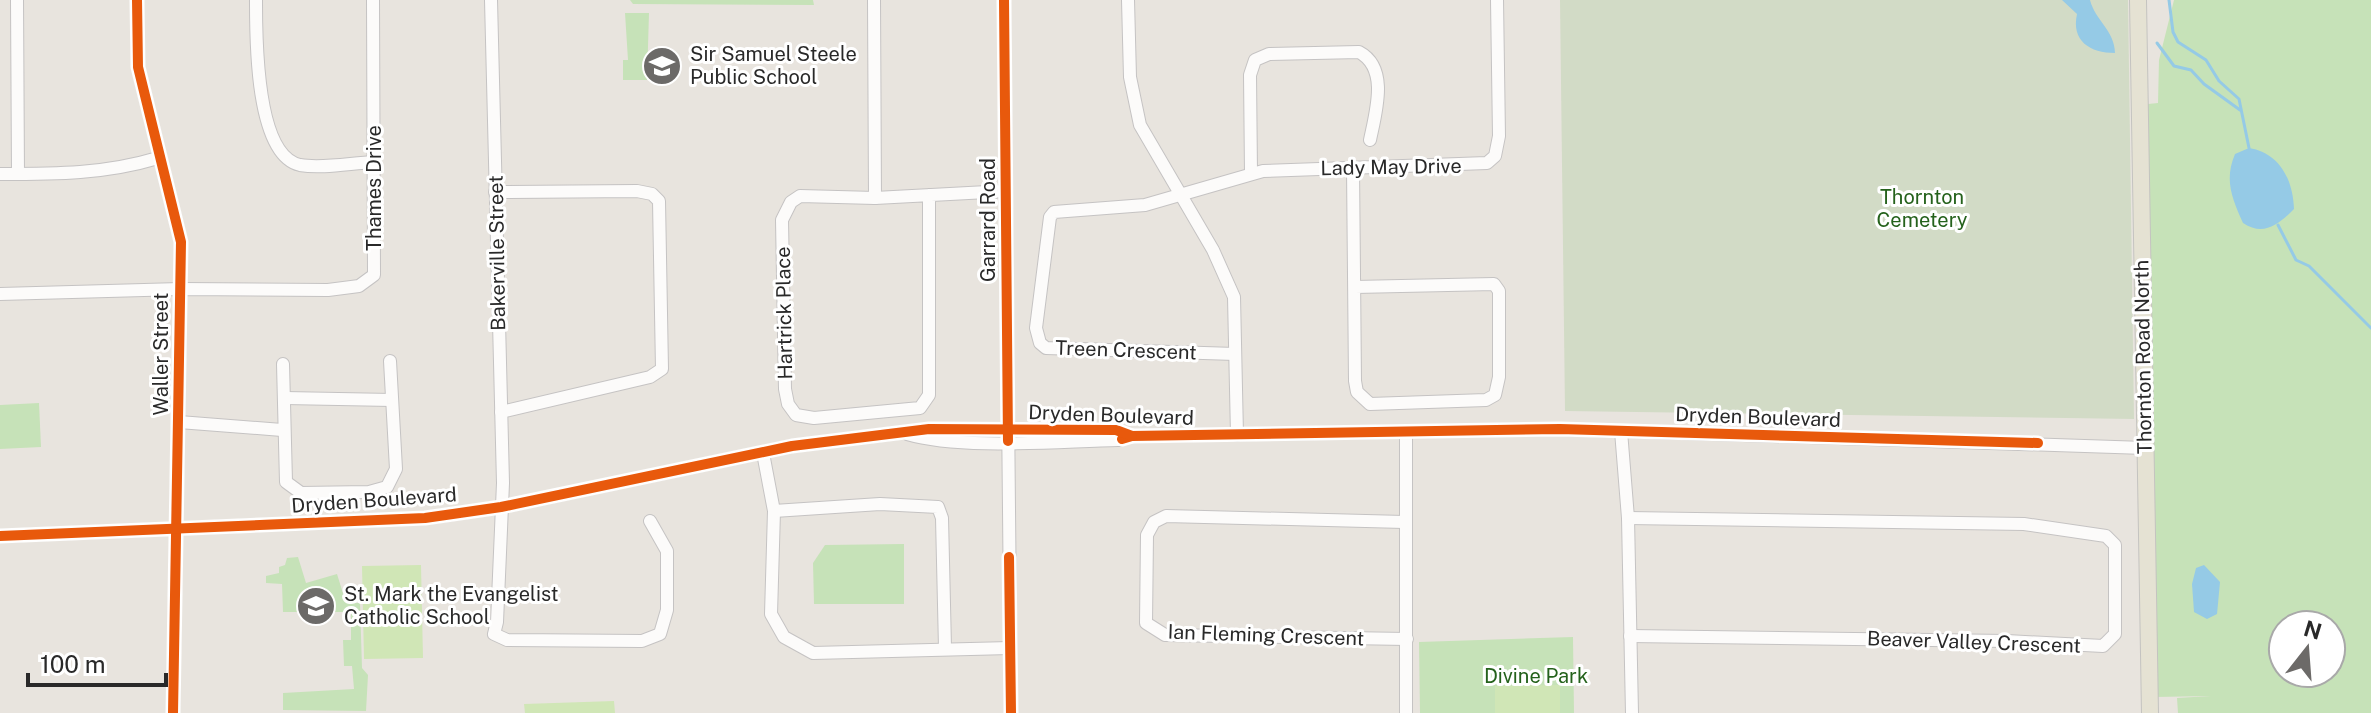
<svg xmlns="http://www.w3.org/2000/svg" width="2371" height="713" font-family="'Public Sans',sans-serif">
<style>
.green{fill:#c6e2b8;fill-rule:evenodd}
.cemetery{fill:#d2dbc6}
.pitch{fill:#d0e6b6}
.water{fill:#95cae6}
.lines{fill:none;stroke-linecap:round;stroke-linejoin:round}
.stream{stroke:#95cae6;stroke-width:3}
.minor-casing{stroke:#c5c3c3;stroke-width:14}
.major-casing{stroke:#c4c3c0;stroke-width:18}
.minor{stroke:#fcfbfa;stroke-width:12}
.major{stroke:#e5e2d3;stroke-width:16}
.cycleway-casing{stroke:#fff;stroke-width:15}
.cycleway{stroke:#e8590c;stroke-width:10}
.labels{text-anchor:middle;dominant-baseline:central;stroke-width:6;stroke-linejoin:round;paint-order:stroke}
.poi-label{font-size:20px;fill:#292929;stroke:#fff;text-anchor:start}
.street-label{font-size:20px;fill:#292929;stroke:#fff}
.park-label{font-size:20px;fill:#25621c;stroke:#fff}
</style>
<rect width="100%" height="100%" fill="#e8e4de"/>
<g class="green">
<path d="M 630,0 L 813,0 L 814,5 L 633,4 Z"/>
<path d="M 2174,0 L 2371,0 L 2371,713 L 2178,713 L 2177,698 L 2211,696 L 2154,697 L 2148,104 L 2158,103 L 2159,60 ZM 2283,625 L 2331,625 L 2331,673 L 2283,673 Z"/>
<path d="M 625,13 L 649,13 L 647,80 L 623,80 L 623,60 L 628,60 Z"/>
<path d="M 39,403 L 41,447 L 0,449 L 0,405 Z"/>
<path d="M 904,544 L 904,604 L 814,604 L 813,563 L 825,545 Z"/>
<path d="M 298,557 L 306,583 L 337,574 L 346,603 L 360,603 L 362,668 L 368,675 L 366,711 L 283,710 L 283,693 L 354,689 L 352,666 L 344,666 L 343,640 L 351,640 L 351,612 L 283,612 L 282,584 L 266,583 L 266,576 L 279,573 L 279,567 L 285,565 L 287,558 Z"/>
<path d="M 1573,637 L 1574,713 L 1420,713 L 1419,642 Z"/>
</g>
<path class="cemetery" d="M 1560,0 L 2128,0 L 2134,419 L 1565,411 Z"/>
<g class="pitch">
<path d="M 421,565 L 423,658 L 364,659 L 362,566 Z"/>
<path d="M 1560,685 L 1560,713 L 1495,713 L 1495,686 Z"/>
<path d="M 614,701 L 615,713 L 525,713 L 524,704 Z"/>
</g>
<g class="water">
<path d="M 2062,0 L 2090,0 C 2095,20 2115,31 2115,53 C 2090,53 2071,41 2077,14 Z"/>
<path d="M 2249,148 C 2280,153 2293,180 2294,209 C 2279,224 2264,237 2243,223 C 2232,198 2224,180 2235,154 Z"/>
<path d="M 2204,565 L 2220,582 L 2217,614 L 2207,619 L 2194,612 L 2192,584 L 2196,568 Z"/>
</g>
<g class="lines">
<g class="stream">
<path d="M 2169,0 L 2173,32 L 2178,42 L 2206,60 L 2219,81 L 2239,99 L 2249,148"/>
<path d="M 2157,43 L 2174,66 L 2191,70 L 2204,84 L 2240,110"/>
<path d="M 2278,225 L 2296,260 L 2309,266 L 2371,328"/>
</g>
<defs>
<g id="minor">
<path d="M 17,0 L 18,174"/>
<path d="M 137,0 L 138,67 L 181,242 L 173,713"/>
<path d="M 256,0 C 256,36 255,155 300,165 C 322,169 351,163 374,162"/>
<path d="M 491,0 L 503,483 L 497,622 L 494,634 L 507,640 L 642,641 L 660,634 L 667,610 L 667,551 L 650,521"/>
<path d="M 874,0 L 875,198"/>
<path d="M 1004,0 L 1011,713"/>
<path d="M 1128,0 L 1130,77 L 1140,125 L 1213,250 L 1234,297 L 1237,435"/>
<path d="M 1353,168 L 1355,381 L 1357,392 L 1370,404 L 1486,400 L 1495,395 L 1499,377 L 1499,291 L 1494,284 L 1355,287"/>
<path d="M 1251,173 L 1250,75 L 1255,60 L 1269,54 L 1359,52 C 1389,68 1376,111 1370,140"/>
<path d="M 0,174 C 56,174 105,174 158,158"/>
<path d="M 495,192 L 637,191 L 652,194 L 659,201 L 662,369 L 650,377 L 501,412"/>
<path d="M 929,195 L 929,395 L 920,408 L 814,418 L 796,415 L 788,404 L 785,389 L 782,220 L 791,202 L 800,196 L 875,198 L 1006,191"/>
<path d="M 0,294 L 180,289 L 328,290 L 359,286 L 374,275 L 373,0"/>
<path d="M 1235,354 L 1046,348 L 1040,343 L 1036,328 L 1050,217 L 1054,212 L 1145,205 L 1263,171 L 1487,163 L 1495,156 L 1499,136 L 1497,0"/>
<path d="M 283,364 L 286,482 L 301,493 L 369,492 L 387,487 L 396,469 L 390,361"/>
<path d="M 285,398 L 392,400"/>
<path d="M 179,422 L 282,430"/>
<path d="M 1621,431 L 1628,518 L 1632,713"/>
<path d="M 1406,433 L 1406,713"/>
<path d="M 907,434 C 962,450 1059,441 1118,440 L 1132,436 L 1560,429 L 2145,448"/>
<path d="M 763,453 L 774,511 L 771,614 L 784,637 L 813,653 L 1010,648"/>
<path d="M 774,511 L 880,504 L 938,507 L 942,518 L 945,648"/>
<path d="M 1628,518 L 2024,524 L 2106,536 L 2115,545 L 2115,634 L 2103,646 L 2007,641 L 1630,636"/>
<path d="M 1404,522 L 1166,516 L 1154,522 L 1147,535 L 1146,623 L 1165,635 L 1407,639"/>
<path d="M 0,536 L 425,518 L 501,507 L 792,446 L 929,429 L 1116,430 L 1132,436"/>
</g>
<path id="major" d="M 2138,0 L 2150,713"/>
</defs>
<use href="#minor" class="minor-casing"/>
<use href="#major" class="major-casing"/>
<use href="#minor" class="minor"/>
<use href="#major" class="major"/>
<defs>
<g id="cycleway">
<path d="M 137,0 L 138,67 L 181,242 L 173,713"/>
<path d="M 1004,0 L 1008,441"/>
<path d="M 1122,439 L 1132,436 L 1560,429 L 2038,443"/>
<path d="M 0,536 L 425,518 L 501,507 L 792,446 L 929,429 L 1116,430 L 1132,436"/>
<path d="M 1009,557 L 1011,713"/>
</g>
</defs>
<use href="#cycleway" class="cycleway-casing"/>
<use href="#cycleway" class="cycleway"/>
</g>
<defs>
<symbol id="school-disc" viewBox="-11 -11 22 22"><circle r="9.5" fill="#6c6a68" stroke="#fff"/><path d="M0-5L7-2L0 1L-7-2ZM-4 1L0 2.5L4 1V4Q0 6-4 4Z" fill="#fff"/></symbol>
</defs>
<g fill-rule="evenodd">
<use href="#school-disc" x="640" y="44" width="44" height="44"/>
<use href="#school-disc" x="294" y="584" width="44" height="44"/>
</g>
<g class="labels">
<g class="poi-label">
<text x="690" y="54">Sir Samuel Steele<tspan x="690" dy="23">Public School</tspan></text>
<text x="344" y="594">St. Mark the Evangelist<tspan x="344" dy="23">Catholic School</tspan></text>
</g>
<g class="street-label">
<text transform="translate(1391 167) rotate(-1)">Lady May Drive</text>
<text transform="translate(374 188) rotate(-90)">Thames Drive</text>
<text transform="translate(988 220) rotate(-90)">Garrard Road</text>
<text transform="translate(497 253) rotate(-91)">Bakerville Street</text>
<text transform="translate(784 313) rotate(-91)">Hartrick Place</text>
<text transform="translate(1126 350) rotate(2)">Treen Crescent</text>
<text transform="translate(161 354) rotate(-90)">Waller Street</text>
<text transform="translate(2143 357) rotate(-91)">Thornton Road North</text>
<text transform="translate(1111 415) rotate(2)">Dryden Boulevard</text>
<text transform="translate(1758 417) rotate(2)">Dryden Boulevard</text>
<text transform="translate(374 500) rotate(-4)">Dryden Boulevard</text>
<text transform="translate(1266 635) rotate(2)">Ian Fleming Crescent</text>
<text transform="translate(1974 642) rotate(2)">Beaver Valley Crescent</text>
</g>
<g class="park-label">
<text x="1922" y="197">Thornton<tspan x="1922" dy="23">Cemetery</tspan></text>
<text x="1536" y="676">Divine Park</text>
</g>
</g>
<g transform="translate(2307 649) rotate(17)"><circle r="38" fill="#ffffff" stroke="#a9a9a9" stroke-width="2"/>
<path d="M0-6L14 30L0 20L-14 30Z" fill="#6c6a68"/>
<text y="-12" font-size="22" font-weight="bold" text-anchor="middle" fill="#292929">N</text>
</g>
<path d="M28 673v12h138v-12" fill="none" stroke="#292929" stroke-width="4"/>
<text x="40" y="673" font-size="24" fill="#292929" stroke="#ffffff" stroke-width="6" paint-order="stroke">100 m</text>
</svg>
